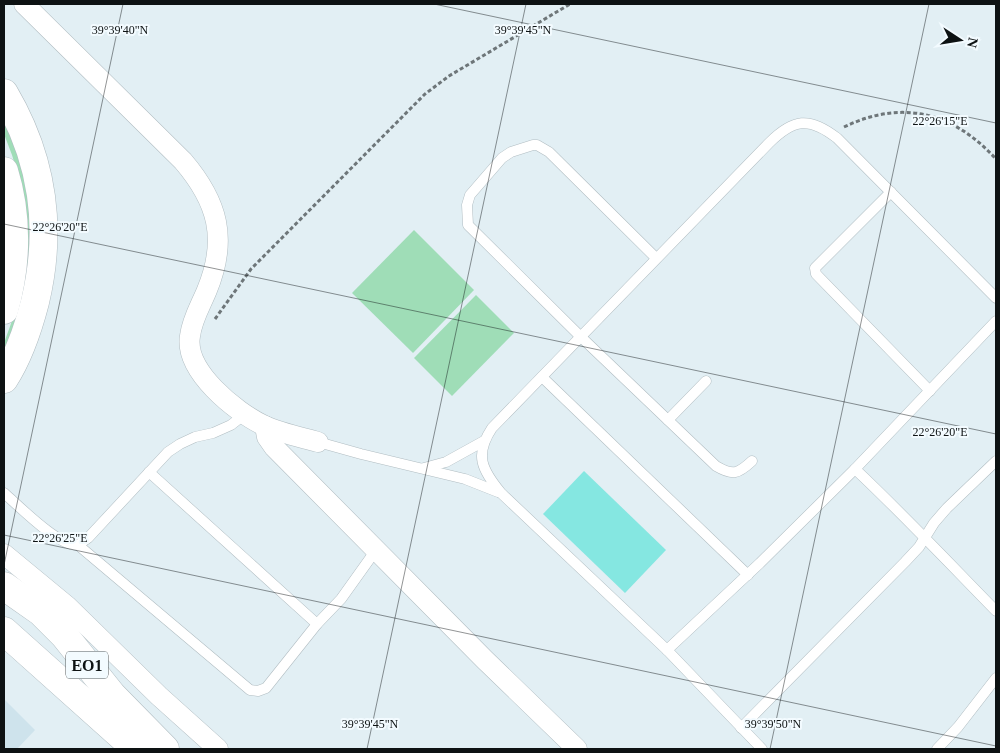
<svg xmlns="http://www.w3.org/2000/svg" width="1000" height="753" font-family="Georgia,serif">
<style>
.built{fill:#cee3ec}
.green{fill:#9fddb7}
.building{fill:#85e7e1}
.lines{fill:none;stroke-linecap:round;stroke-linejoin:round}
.lane-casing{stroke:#b1bdc2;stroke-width:11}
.street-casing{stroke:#b1bdc2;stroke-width:21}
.primary-casing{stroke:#b1bdc2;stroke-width:29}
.path{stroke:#6e7679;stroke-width:3;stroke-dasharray:4 2.5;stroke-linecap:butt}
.lane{stroke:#fff;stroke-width:10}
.street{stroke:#fff;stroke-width:20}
.primary{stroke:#fff;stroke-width:28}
.ticks{fill:none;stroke:#0d1213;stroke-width:1;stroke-opacity:0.45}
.labels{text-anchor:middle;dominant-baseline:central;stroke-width:4;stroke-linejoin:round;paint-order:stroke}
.shield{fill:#f3fbff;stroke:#52585a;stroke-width:1}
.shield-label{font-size:16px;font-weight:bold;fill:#0d1213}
.ticks-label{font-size:12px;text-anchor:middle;fill:#0d1213;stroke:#f3fbff;stroke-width:4;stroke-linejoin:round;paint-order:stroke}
</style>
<rect width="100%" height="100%" fill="#e2eff4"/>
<path class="built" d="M 4,699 L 35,730 L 17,749 L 4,749 Z"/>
<g class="green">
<path d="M 4,117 L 19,152 L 33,216 L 29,279 L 4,360 L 4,343 L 17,307 L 19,178 L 12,155 L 4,134 Z"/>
<path d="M 414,230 L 474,290 L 413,353 L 352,293 Z"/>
<path d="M 476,295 L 514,333 L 452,396 L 414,358 Z"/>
</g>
<path class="building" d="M 584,471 L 666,550 L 625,593 L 543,514 Z"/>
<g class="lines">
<defs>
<g id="lane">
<path d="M 891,192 L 815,268 L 816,274 L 930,391"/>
<path d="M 656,258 L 549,152 L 537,145 L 533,145 L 511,152 L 502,158 L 470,195 L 467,205 L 468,225 L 581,337 L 716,466 C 733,476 738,474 752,461"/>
<path d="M 542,377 L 748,575"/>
<path d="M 668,420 L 706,381"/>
<path d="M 318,442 L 361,454 L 465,479 L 498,492"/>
<path d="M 424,468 L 446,462 L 484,441"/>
<path d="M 855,469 C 904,515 949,563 996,611"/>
<path d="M 149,472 L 317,624"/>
<path d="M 4,493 C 19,506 59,547 78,545 L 88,538 L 168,452 L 180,444 L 195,437 L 213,433 L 231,425 L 245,414"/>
<path d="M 78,545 L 250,690 L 258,691 L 266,688 L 317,624 L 341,599 L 376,550"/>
<path d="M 667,650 L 760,563 L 855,469 L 996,321"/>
<path d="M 741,728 L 905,562 L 919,547 L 934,523 L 947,508 L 996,461"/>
<path d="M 762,749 L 667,650 L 501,493 C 482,470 474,455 492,428 L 769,143 C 793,119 809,116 837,138 L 996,298"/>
<path d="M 937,749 L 958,727 L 996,678"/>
</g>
<g id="street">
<path d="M 24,4 L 183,161 C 218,202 228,239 207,290 C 201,305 192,319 190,336 C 184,371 236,412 263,425 C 280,433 300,437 318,442"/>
<path d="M 265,426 L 267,437 L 274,447 L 485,660 L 577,749"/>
<path d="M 4,554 L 67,606 L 159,696 L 218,749"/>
</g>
<g id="primary">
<path d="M 4,93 C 43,159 53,227 35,302 C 28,329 19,356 4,379"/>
<path d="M 4,171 C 18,216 17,265 4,310"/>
<path d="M 4,586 L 41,612 L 64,635 L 112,695 L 165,749"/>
<path d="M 4,631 L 136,749"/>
</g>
</defs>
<use href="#lane" class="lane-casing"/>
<use href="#street" class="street-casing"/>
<use href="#primary" class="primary-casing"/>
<g class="path">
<path d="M 844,127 C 902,99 953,112 996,159"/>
<path d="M 215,319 L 251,269 L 425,94 L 449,76 L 570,4"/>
</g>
<use href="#lane" class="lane"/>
<use href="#street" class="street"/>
<use href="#primary" class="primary"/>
</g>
<path class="ticks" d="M 434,4 L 996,123M 4,224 L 996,434M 4,535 L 996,746M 4,565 L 123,4M 367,749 L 526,4M 770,749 L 929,4"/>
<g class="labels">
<rect class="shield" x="66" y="651.5" width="42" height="27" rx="4"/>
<g class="shield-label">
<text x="87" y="665">ΕΟ1</text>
</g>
</g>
<g class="ticks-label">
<text x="120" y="34">39°39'40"N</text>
<text x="523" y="34">39°39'45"N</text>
<text x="940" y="125">22°26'15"E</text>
<text x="60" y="231">22°26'20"E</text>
<text x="940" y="436">22°26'20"E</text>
<text x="60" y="542">22°26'25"E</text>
<text x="370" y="728">39°39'45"N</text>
<text x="773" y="728">39°39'50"N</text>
</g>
<rect width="1000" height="753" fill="none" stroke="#0d1213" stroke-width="10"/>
<g transform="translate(960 40) rotate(102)" stroke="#f3fbff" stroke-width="4" paint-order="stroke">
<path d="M0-4L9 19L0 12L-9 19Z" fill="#0d1213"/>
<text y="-8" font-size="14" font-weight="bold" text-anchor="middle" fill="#0d1213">N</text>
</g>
</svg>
